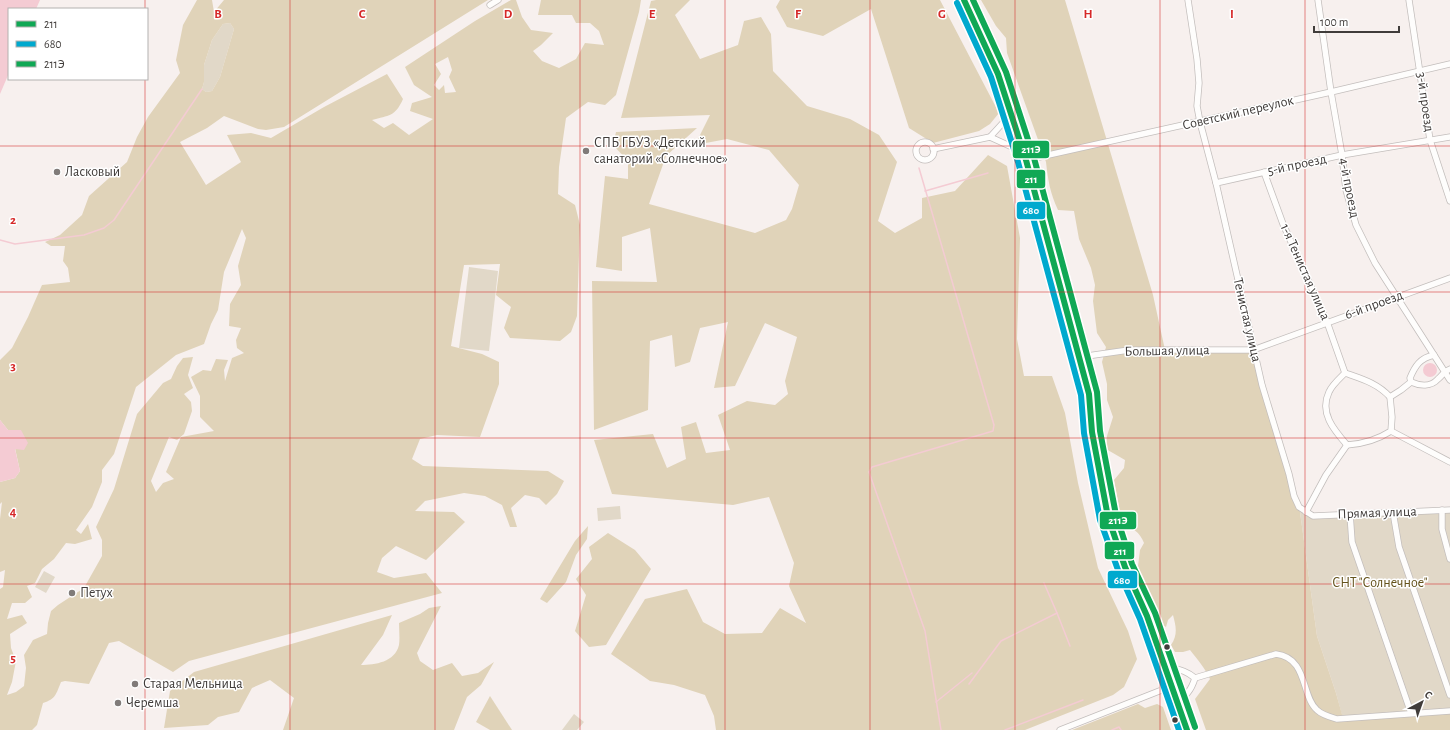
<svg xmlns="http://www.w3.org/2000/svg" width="1450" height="730" font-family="'Alegreya Sans',sans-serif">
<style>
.green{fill:#e1d8c8}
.forest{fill:#e0d3b9;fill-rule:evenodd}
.water{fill:#f4cbd3}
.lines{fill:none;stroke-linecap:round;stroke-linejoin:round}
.stream{stroke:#f4cbd3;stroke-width:1.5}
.minor-casing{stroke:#c3bebc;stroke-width:7}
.primary-casing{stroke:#d2cfcd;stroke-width:10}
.minor{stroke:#fefdfc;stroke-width:5.5}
.primary{stroke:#f6edec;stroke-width:8}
.bus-1-casing{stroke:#fff;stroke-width:9}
.bus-2-casing{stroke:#fff;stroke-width:9}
.bus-3-casing{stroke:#fff;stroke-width:9}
.bus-1{stroke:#10a855;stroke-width:6}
.bus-2{stroke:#00a9ce;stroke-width:6}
.bus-3{stroke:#10a855;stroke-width:6}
.grid{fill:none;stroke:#d62828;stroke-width:1;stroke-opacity:0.55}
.poi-dot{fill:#807b79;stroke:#fff;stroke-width:1.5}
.bus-dot{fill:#403c3a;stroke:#fff;stroke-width:1.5}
.labels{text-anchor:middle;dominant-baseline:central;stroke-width:3;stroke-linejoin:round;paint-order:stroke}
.street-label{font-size:14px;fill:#403c3a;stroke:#fff}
.poi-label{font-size:14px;fill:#403c3a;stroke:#fff;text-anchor:start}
.park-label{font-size:14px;fill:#64521b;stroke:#fff}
.grid-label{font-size:13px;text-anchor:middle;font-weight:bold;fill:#d62828;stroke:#fff;stroke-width:3;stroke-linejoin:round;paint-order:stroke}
.line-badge{stroke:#fff;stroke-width:1.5}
.badge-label{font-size:11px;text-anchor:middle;font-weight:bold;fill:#fff}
</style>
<rect width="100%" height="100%" fill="#f7f0ee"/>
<g class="green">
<path d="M 230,23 L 234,29 L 220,77 L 212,91 L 206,92 L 202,89 L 204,82 L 204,65 L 212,40 L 223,24 Z"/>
<path d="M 469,267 L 498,271 L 489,351 L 459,348 Z"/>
<path d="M 620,506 L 621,519 L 598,521 L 597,508 Z"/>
<path d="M 1450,510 L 1450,711 L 1343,719 L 1336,693 L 1317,636 L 1300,512 L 1313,515 Z"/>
<path d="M 44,571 L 55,577 L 46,593 L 35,587 Z"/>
<path d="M 574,714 L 584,722 L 577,730 L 562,730 Z"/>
</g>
<g class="forest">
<path d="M 197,0 L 212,0 L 214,12 L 224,0 L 488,0 L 284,127 L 266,130 L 258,129 L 224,116 L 207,128 L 180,142 L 206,185 L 241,162 L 227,135 L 251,133 L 271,138 L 324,107 L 387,74 L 403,99 C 395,117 389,115 372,120 L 384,128 L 393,123 L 409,135 L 433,119 L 410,111 L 412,103 L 432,97 L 414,85 L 405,67 L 475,21 L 511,0 L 516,0 L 522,17 L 531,30 L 553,33 L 541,45 L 533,51 L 542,61 L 559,68 L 576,59 L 585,43 L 604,45 L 599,31 L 590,23 L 576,23 L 572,15 L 538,15 L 541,0 L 641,0 L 639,12 L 616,95 L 605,105 L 588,102 L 566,118 L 559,167 L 558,194 L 575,205 L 580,225 L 577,316 L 571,332 L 560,341 L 510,338 L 504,328 L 511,307 L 496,295 L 500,264 L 464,265 L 451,346 L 482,354 L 499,362 L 499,384 L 480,437 L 437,435 L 420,439 L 412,459 L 423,466 L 548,471 L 564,481 L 557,494 L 546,505 L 539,498 L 525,495 L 511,508 L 517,527 L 510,527 L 502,505 L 485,496 L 464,493 L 425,501 L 415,511 L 454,512 L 465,522 L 426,560 L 396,546 L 382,558 L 377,572 L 394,578 L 426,573 L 442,593 L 189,661 L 173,672 L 119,641 L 109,643 L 89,684 L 65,681 L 61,682 C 56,694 56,699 43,703 L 37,725 L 32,730 L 0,730 L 0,589 L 3,587 L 5,570 L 0,572 L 0,519 L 2,502 L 0,504 L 0,482 L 15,478 L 20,471 L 15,448 L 8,430 L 0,420 L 0,360 L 12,348 L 28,317 L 42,285 L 70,282 L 68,268 L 63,261 L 65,246 L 51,246 L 45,242 L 60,235 L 82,215 L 89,196 L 127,162 L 137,137 L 148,117 L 180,73 L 176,60 L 183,25 ZM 230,23 L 234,29 L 220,77 L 212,91 L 206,92 L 202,89 L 204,82 L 204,65 L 212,40 L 223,24 ZM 448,57 L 452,70 L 449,77 L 456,92 L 445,93 L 444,85 L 439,90 L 434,85 L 441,74 L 435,64 ZM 242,229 L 246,238 L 238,266 L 241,285 L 230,304 L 229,326 L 241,328 L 236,340 L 237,348 L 244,353 L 232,358 L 225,381 L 224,370 L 228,360 L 216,359 L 211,371 L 203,370 L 191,377 L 200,396 L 200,417 L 214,431 L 181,437 L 166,472 L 174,479 L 163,483 L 156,492 L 151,481 L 169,437 L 177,440 L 184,434 L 192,411 L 191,402 L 184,394 L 193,388 L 188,375 L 193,357 L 183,358 L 177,366 L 171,379 L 163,383 L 137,414 L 114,489 L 96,527 L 102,540 L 102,556 L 84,588 L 58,605 L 51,611 L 48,623 L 47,634 L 33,640 L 24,655 L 26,668 L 24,686 L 16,692 L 7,695 L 12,682 L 16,661 L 11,648 L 10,634 L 27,623 L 22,615 L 7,619 L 12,603 L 25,603 L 32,597 L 27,586 L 35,583 L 42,569 L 54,559 L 66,543 L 75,544 L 92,539 L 88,524 L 81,534 L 76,530 L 92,507 L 102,482 L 102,470 L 114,454 L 136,387 L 176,355 L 204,344 L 211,324 L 218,310 L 224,272 Z"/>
<path d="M 656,0 L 690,0 L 675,15 L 700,59 L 738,45 L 744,21 L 761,17 L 771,34 L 773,71 L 807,106 L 850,119 L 879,135 L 897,162 L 878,221 L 895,233 L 922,218 L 922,198 L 955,191 L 988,155 L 1007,166 L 1020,238 L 1017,339 L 1024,376 L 1052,376 L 1065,413 L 1078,483 L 1098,568 L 1128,631 L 1137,659 L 1124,687 L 1113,695 L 1025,730 L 716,730 L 714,716 L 705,695 L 674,685 L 650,681 L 611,654 L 645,599 L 687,589 L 703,622 L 725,634 L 762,633 L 780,608 L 806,623 L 789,586 L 794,563 L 769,497 L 733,505 L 612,494 L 594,440 L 653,434 L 667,468 L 686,459 L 681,427 L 696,422 L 706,453 L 730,450 L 718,415 L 747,401 L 775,405 L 788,394 L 785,381 L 797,337 L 765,323 L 735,386 L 714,388 L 728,322 L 700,328 L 690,362 L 675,367 L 672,335 L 650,341 L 648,410 L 594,430 L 592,281 L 657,282 L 650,228 L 622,237 L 622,271 L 596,267 L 605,176 L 628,179 L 628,161 L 613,145 L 616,132 L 697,128 L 666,156 L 649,204 L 755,233 L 786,220 L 792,209 L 799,185 L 769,150 L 727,139 L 695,145 L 710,115 L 621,118 L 651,1 Z"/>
<path d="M 780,0 L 940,0 L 999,113 L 990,124 L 979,131 L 933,143 L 909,128 L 871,9 L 823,36 L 787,27 L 776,7 Z"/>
<path d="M 981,0 L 1065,0 L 1153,295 L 1165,350 L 1249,350 L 1255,355 L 1294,496 L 1300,512 L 1317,636 L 1336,693 L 1343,718 L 1450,711 L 1450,730 L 1206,730 L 1195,699 L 1210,679 C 1205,668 1198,660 1190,650 L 1183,652 L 1175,652 L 1171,645 C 1178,634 1176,627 1173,615 L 1168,620 L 1166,627 L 1159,623 L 1138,566 L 1140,550 L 1144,543 C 1140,532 1132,528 1122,522 L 1114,480 L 1124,468 L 1125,460 L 1106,449 L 1107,436 L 1113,417 L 1107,400 L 1107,384 L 1102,362 L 1106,347 L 1097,333 L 1093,301 L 1095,285 L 1091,268 L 1079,239 L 1074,211 L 1058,210 C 1050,193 1048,180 1046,162 L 1007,53 L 1006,38 L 996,26 Z"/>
<path d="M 588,526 L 587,539 L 576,555 L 566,582 L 547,603 L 540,599 L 575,541 Z"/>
<path d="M 608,533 L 635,550 L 651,569 L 606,645 L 589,647 L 575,631 L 586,595 L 576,579 L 592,559 L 589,547 Z"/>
<path d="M 441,606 L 417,653 L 420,661 L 433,670 L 452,663 L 462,676 L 478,673 L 494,662 L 481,685 L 467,697 L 454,730 L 283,730 L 294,698 L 270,680 L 252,688 L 239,712 L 218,717 L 208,725 L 164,728 L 170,691 L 194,672 L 392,615 L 383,635 L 361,665 C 375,665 395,662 399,645 C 400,638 399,630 399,623 L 420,614 L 429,608 Z"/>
<path d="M 490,696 L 512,730 L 490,730 L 476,722 Z"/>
<path d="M 1138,704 L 1145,708 L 1157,704 L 1163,707 L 1171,730 L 1072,730 Z"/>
</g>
<g class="water">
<path d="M 0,0 L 40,0 L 36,9 L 9,9 L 9,73 L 0,94 Z"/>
<circle cx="1430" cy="370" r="7"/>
<path d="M 0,420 L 8,430 L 21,430 L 28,443 L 24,450 L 15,449 L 20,471 L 15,478 L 0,482 Z"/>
</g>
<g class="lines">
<g class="stream">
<path d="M 919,168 L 994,425 L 993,431 L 872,467 L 869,472 L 925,631 L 941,730"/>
<path d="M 925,191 L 988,173"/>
<path d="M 0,240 L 15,244 L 84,235 L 104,228 L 114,220 L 202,89"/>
<path d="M 1057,613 L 1070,646"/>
<path d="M 969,684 L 1001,641 L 1057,613 L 1044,583"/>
<path d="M 936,702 L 972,673"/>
<path d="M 1005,730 L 1083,700"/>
<path d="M 1112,730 L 1119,727 L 1121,730"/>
</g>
<defs>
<g id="minor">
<path d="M 1188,0 L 1197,59 L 1199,83 L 1197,106 L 1200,122 L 1216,183 L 1262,385 L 1289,474 L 1294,496 L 1299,507 L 1313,516 L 1450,510"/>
<path d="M 1318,0 L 1331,92 L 1342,155 L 1346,190 L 1356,225 L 1375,263 L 1450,380"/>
<path d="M 1409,0 L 1430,140 L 1450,201"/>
<path d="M 490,5 L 498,0"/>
<path d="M 990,137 L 1023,152"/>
<circle cx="925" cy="151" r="9"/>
<path d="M 933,149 L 990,137 L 1011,114"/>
<path d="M 1026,160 L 1331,92 L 1450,64"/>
<path d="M 1264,172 L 1283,224 L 1327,322 L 1345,373"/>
<path d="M 1216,183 L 1342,155 L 1450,137"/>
<path d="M 1080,357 L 1129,350 L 1253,350 L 1450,278"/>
<path d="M 1345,373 C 1362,379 1377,383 1390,397 L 1392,417 L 1391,431 C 1377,440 1363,444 1347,445 C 1334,430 1319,413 1329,392 C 1332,385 1340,378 1345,373 Z"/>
<path d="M 1411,382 C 1420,386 1431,387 1438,379 C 1443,375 1444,371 1450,369"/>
<path d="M 1390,397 L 1401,390 L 1411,382 L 1410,378 C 1415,366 1420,358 1434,355"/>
<path d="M 1391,431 L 1450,462"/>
<path d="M 1442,510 L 1442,529 L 1450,559"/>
<path d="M 1306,512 L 1326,475 L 1347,445"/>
<path d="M 1393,512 L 1399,547 L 1450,695"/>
<path d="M 1350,514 L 1352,542 L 1411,713"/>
<path d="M 1167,670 C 1177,667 1186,671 1195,678"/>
<path d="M 1195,678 L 1276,654 C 1308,658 1301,696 1317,710 C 1322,715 1330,717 1337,719 L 1450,711"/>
<path d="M 1177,700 C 1187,697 1192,688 1195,678"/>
<path d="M 1060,730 L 1172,686"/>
</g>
<path id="primary" d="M 964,0 L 998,74 L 1026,160 L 1066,312 L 1080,357 L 1089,394 L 1092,432 L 1108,517 L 1125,567 L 1147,616 L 1164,662 L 1187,730"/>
</defs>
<use href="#minor" class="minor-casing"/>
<use href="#primary" class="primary-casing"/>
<use href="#minor" class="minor"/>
<use href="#primary" class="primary"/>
<defs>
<path id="bus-1" d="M 964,0 L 998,74 L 1026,160 L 1089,394 L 1092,432 L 1108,517 L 1125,567 L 1147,616 L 1187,730"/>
<path id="bus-2" d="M 957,3 L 991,77 L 1018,162 L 1081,395 L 1084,433 L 1100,520 L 1118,570 L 1140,619 L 1179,730"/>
<path id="bus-3" d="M 973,0 L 1006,72 L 1034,158 L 1097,392 L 1100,431 L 1116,515 L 1132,564 L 1155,613 L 1195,727"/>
</defs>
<use href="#bus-1" class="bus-1-casing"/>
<use href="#bus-2" class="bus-2-casing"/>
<use href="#bus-3" class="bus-3-casing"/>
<use href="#bus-1" class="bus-1"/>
<use href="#bus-2" class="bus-2"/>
<use href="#bus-3" class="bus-3"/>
</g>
<path class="grid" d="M 145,0 L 145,9M 290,0 L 290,730M 435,0 L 435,730M 580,0 L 580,730M 725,0 L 725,730M 870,0 L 870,730M 1015,0 L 1015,730M 1160,0 L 1160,730M 1305,0 L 1305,730M 145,79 L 145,730M 0,146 L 1450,146M 0,292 L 1450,292M 0,438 L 1450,438M 0,584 L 1450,584"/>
<g class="poi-dot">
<circle cx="586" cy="151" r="4"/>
<circle cx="57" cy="172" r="4"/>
<circle cx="72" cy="593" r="4"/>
<circle cx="135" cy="684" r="4"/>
<circle cx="118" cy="703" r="4"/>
</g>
<g class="bus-dot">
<circle cx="1167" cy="647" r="3.5"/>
<circle cx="1175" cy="720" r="3.5"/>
</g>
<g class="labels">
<g class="street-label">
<text transform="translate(1425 102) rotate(82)">3-й проезд</text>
<text transform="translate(1238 113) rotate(-13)">Советский переулок</text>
<text transform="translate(1297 165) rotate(-12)">5-й проезд</text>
<text transform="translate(1349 188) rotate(79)">4-й проезд</text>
<text transform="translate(1305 272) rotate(66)">1-я Тенистая улица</text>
<text transform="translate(1374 305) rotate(-20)">6-й проезд</text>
<text transform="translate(1247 320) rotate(77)">Тенистая улица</text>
<text transform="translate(1167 351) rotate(-1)">Большая улица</text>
<text transform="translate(1377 513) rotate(-2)">Прямая улица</text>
</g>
<g class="poi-label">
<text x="594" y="143">СПБ ГБУЗ «Детский<tspan x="594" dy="16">санаторий «Солнечное»</tspan></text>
<text x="65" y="172">Ласковый</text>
<text x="80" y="593">Петух</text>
<text x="143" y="684">Старая Мельница</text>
<text x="126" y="703">Черемша</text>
</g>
<g class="park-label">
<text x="1380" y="583">СНТ "Солнечное"</text>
</g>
</g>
<g class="grid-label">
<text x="218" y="18">B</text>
<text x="362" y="18">C</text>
<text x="508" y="18">D</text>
<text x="652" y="18">E</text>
<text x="798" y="18">F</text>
<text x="942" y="18">G</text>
<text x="1088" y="18">H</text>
<text x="1232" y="18">I</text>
<text x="13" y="224">2</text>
<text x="13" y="370">3</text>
<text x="13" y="516">4</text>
<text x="13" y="662">5</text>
</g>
<g class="line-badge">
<rect x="1012" y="140" width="38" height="19" rx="4" fill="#10a855"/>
<rect x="1016" y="169" width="30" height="20" rx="4" fill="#10a855"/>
<rect x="1016" y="201" width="30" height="19" rx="4" fill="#00a9ce"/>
<rect x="1099" y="511" width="38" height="19" rx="4" fill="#10a855"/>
<rect x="1104" y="541" width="31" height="19" rx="4" fill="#10a855"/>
<rect x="1107" y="570" width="31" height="19" rx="4" fill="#00a9ce"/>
</g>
<g class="badge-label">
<text x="1031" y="153">211Э</text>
<text x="1031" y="183">211</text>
<text x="1031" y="214">680</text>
<text x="1118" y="524">211Э</text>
<text x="1120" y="555">211</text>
<text x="1122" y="584">680</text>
</g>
<rect x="8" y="8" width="140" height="72" fill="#ffffff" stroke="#b3b1b0"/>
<rect x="16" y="21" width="20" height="6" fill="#10a855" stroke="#b3b1b0"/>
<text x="44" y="28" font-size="12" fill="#403c3a">211</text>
<rect x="16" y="41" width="20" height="6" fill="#00a9ce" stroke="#b3b1b0"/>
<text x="44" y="48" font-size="12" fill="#403c3a">680</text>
<rect x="16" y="61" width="20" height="6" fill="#10a855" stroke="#b3b1b0"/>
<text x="44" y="68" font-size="12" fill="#403c3a">211Э</text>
<g transform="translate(1422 702) rotate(41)" stroke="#ffffff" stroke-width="3" paint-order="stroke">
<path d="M0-3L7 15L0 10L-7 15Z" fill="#403c3a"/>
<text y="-6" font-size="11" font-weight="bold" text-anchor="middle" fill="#403c3a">С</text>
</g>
<path d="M1314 26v6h85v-6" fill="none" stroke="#403c3a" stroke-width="2"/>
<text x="1320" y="26" font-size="12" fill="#403c3a" stroke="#ffffff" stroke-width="3" paint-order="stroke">100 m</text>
</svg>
